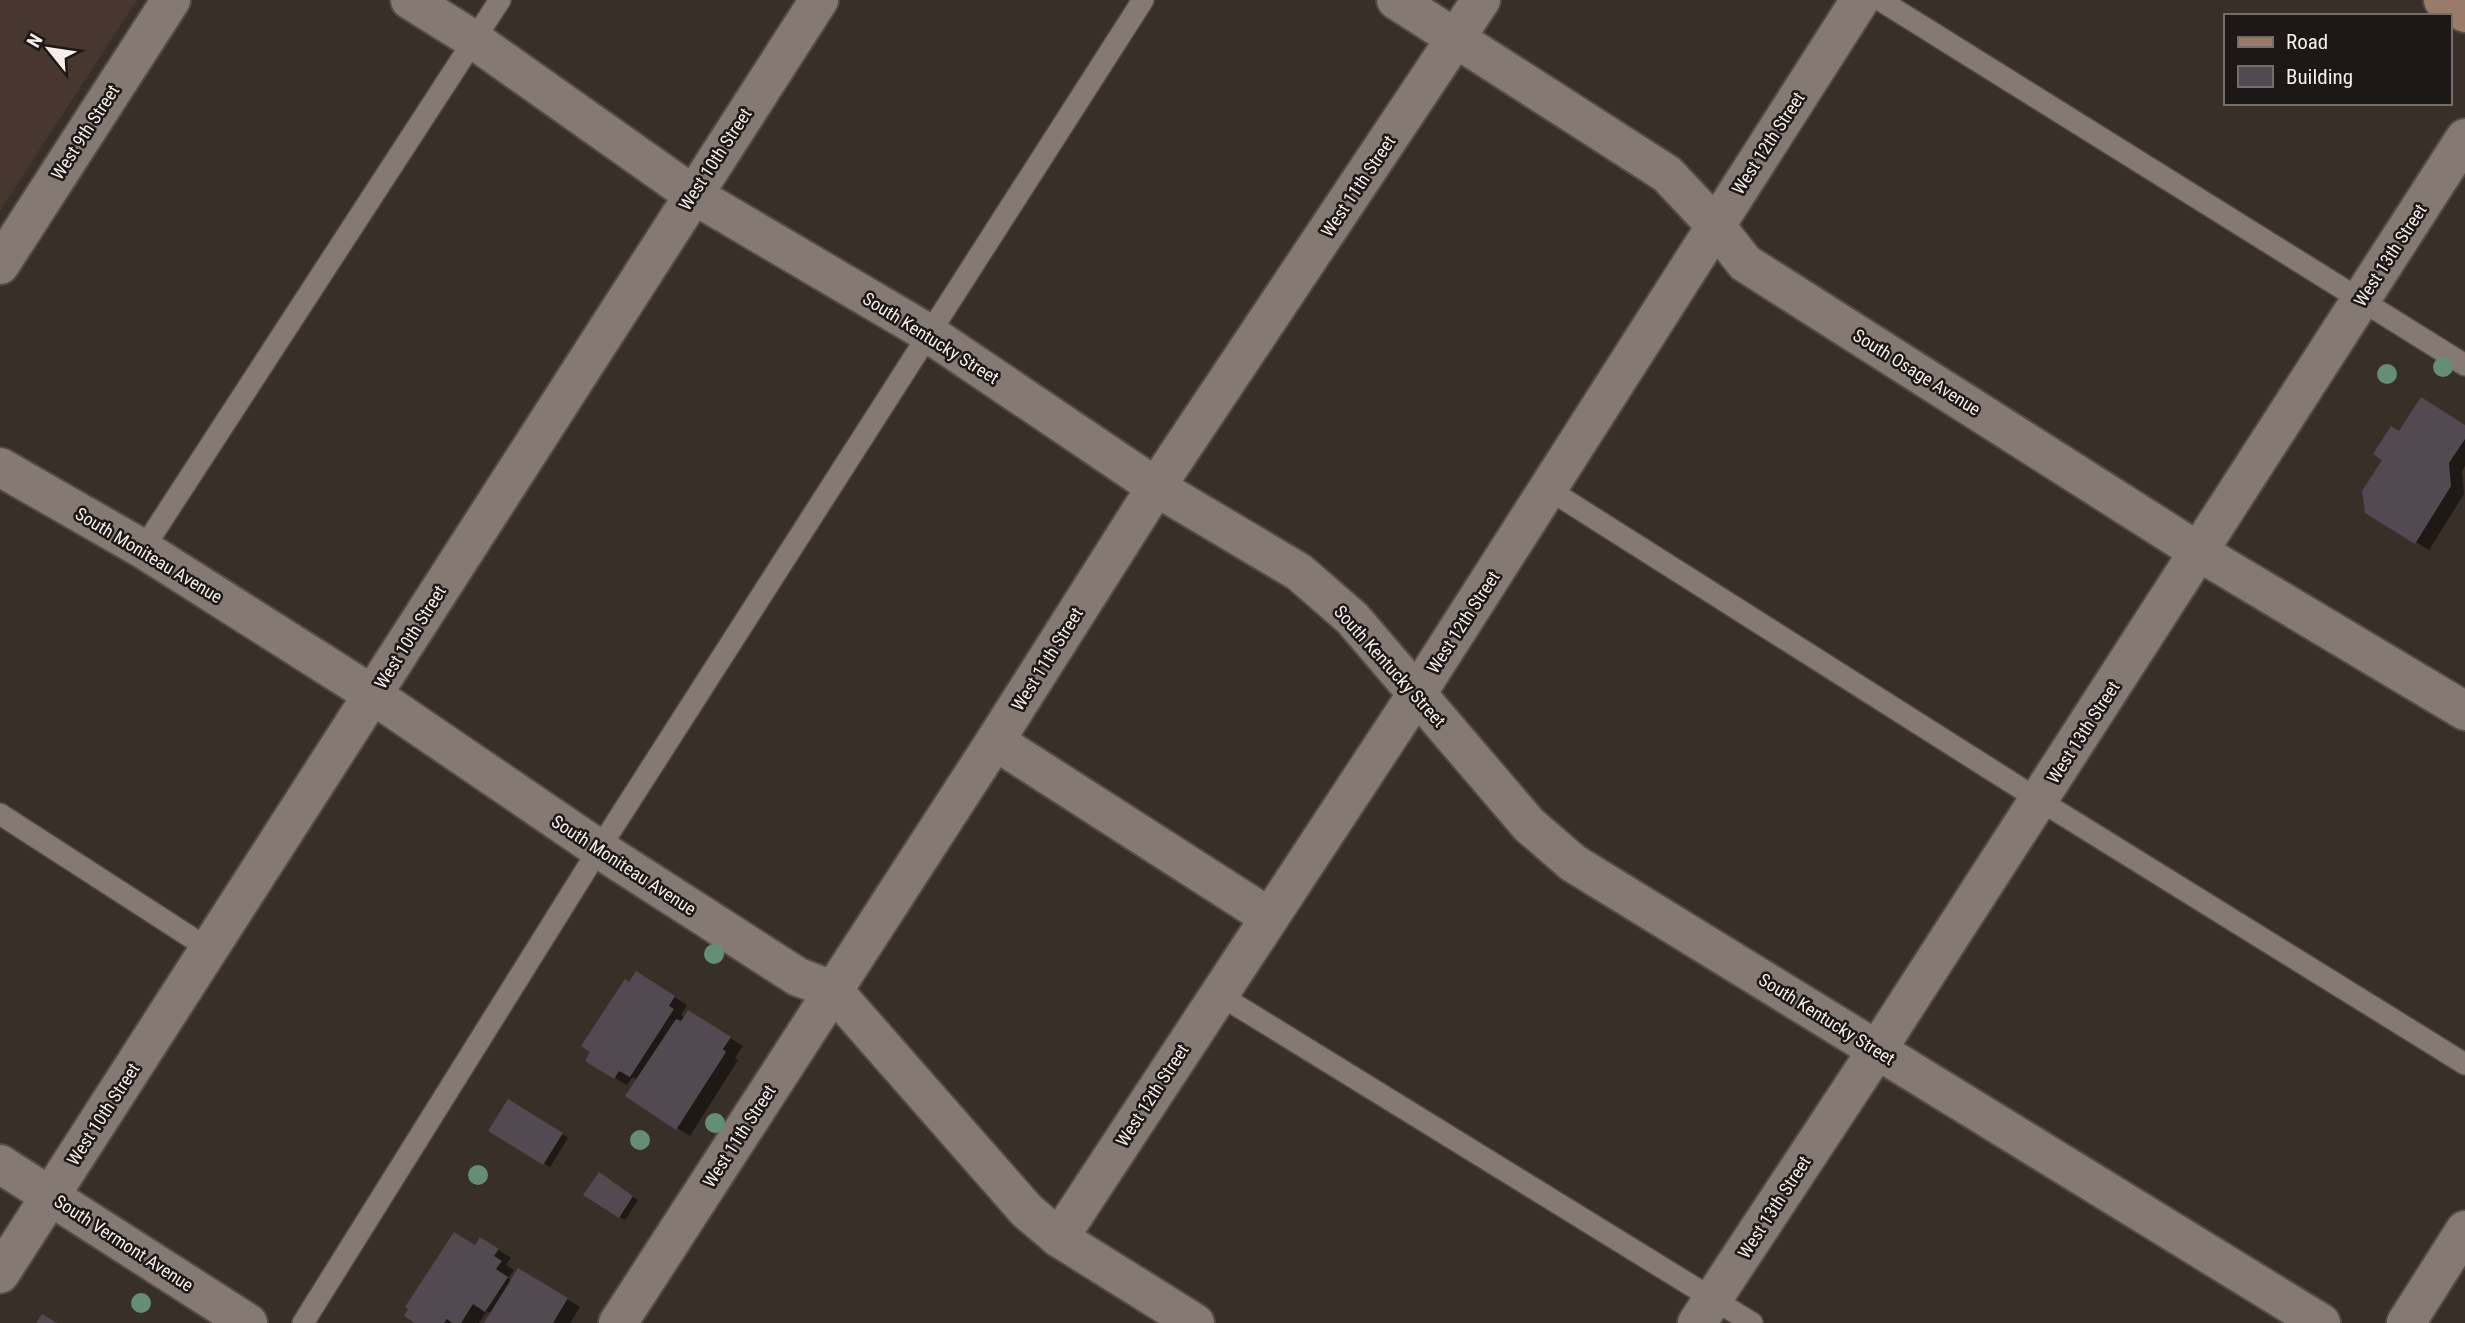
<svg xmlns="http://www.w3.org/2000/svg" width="2465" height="1323" font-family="'Roboto Condensed',sans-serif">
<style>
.built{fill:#47372e}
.shadow{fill:#0007}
.building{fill:#534950}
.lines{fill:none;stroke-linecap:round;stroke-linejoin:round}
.lane-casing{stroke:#534b46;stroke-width:24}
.street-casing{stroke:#534b46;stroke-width:42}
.secondary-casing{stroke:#534b46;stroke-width:42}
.lane{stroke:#857973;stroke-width:21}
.street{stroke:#857973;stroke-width:38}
.secondary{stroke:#9a7b6a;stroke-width:38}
.tree{fill:#648e75}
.labels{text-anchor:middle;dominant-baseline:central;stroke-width:5;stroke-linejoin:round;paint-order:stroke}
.street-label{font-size:18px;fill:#f5eeea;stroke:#1d1815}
</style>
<rect width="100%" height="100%" fill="#392f29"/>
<path class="built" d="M 0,0 L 137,0 L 0,211 Z"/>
<g class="shadow">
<path d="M 2465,426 L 2465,466 L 2462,471 L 2464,494 L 2429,550 L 2367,512 L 2400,433 Z"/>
<path d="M 649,981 L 687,1005 L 681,1015 L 685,1018 L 701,1020 L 743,1046 L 735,1058 L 738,1060 L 690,1136 L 677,1128 L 638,1080 L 633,1077 L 627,1085 L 615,1078 L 629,984 Z"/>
<path d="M 509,1102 L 568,1138 L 550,1167 L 491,1131 Z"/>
<path d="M 605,1178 L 638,1200 L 625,1220 L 620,1217 Z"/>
<path d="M 476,1247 L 494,1247 L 511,1258 L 506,1265 L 514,1270 L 508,1278 L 512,1281 L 519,1270 L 580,1307 L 570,1323 L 486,1323 L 492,1314 L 487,1311 L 479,1323 L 418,1323 Z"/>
</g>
<g class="building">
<path d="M 2421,397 L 2465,425 L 2465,439 L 2449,463 L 2451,486 L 2415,544 L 2365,513 L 2362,491 L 2382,460 L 2373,454 L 2391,426 L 2399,431 Z"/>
<path d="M 636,971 L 675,996 L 669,1006 L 674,1009 L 630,1077 L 619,1071 L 614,1079 L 585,1061 L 590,1052 L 581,1046 L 625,979 L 629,982 Z"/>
<path d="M 688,1010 L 731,1037 L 723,1049 L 726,1052 L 676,1130 L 625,1096 L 676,1019 L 681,1021 Z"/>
<path d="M 508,1099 L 563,1133 L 543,1165 L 488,1131 Z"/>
<path d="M 599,1172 L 633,1196 L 619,1218 L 583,1195 Z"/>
<path d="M 454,1232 L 475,1245 L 480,1237 L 499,1249 L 494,1256 L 502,1261 L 496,1269 L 508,1277 L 485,1312 L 473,1304 L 461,1323 L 452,1323 L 447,1319 L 444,1323 L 415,1323 L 404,1316 L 408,1309 L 405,1307 Z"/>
<path d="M 518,1268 L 568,1298 L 553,1323 L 484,1323 Z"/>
<path d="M 42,1314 L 57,1323 L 36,1323 Z"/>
</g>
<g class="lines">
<defs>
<g id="lane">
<path d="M 1880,0 L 2465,365"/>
<path d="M 1548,489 L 2039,800 L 2465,1064"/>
<path d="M 143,549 L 500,0"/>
<path d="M 0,814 L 209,949"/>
<path d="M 1218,994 L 1752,1323"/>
<path d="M 303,1323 L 599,849 L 1143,0"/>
</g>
<g id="street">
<path d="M 410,0 L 474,40 L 692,194 L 928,333 L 1156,487 L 1299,572 L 1352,618 L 1529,825 L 1573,863 L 2321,1323"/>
<path d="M 1396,0 L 1667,174 L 1715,225 L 1745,263 L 2199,552 L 2465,711"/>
<path d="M 0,265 L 171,0"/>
<path d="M 0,467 L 143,549 L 373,695 L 599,849 L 798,977 L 833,990 L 1027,1211 L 1059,1238 L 1195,1323"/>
<path d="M 995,741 L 1269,917"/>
<path d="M 0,1164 L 248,1323"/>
<path d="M 1059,1238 L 1416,695 L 1860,0"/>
<path d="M 0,1274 L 819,0"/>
<path d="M 618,1323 L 995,741 L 1156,487 L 1481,0"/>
<path d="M 1697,1323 L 1877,1050 L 2465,138"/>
<path d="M 2406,1323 L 2465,1230"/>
</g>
<path id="secondary" d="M 2443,0 L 2465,13"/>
</defs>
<use href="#lane" class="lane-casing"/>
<use href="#street" class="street-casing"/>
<use href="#secondary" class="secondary-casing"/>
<use href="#lane" class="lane"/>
<use href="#street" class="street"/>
<use href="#secondary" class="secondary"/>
</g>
<g class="tree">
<circle cx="2443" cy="367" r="10"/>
<circle cx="2387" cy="374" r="10"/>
<circle cx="714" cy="954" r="10"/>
<circle cx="715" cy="1123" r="10"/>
<circle cx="640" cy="1140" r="10"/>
<circle cx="478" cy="1175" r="10"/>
<circle cx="141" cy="1303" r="10"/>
</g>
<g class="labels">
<g class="street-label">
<text transform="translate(85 132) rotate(-57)">West 9th Street</text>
<text transform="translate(1768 143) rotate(-57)">West 12th Street</text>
<text transform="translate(715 159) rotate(-57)">West 10th Street</text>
<text transform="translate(1358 186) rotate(-56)">West 11th Street</text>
<text transform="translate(2390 255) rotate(-57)">West 13th Street</text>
<text transform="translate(931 338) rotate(32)">South Kentucky Street</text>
<text transform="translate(1917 372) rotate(32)">South Osage Avenue</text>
<text transform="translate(149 555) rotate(31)">South Moniteau Avenue</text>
<text transform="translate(1463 622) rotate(-57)">West 12th Street</text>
<text transform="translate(410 637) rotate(-58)">West 10th Street</text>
<text transform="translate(1047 659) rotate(-58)">West 11th Street</text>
<text transform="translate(1390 666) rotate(48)">South Kentucky Street</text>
<text transform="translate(2083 732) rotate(-57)">West 13th Street</text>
<text transform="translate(624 865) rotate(33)">South Moniteau Avenue</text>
<text transform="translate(1827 1019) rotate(32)">South Kentucky Street</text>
<text transform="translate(1152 1095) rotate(-57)">West 12th Street</text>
<text transform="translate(103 1114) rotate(-57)">West 10th Street</text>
<text transform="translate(739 1136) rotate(-57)">West 11th Street</text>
<text transform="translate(1774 1207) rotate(-57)">West 13th Street</text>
<text transform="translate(124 1243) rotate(33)">South Vermont Avenue</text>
</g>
</g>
<rect x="2224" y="14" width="228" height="91" fill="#1d1815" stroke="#736e6a" stroke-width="2"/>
<rect x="2238" y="37" width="35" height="10" fill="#9a7b6a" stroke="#736e6a" stroke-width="2"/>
<text x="2286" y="49" font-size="21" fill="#f5eeea">Road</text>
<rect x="2238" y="66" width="35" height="21" fill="#534950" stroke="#736e6a" stroke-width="2"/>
<text x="2286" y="84" font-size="21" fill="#f5eeea">Building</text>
<g transform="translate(49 49) rotate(300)" stroke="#1d1815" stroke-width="5" paint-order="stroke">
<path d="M0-5L12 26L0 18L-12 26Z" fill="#f5eeea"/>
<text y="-10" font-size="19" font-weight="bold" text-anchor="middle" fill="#f5eeea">N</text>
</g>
</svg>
